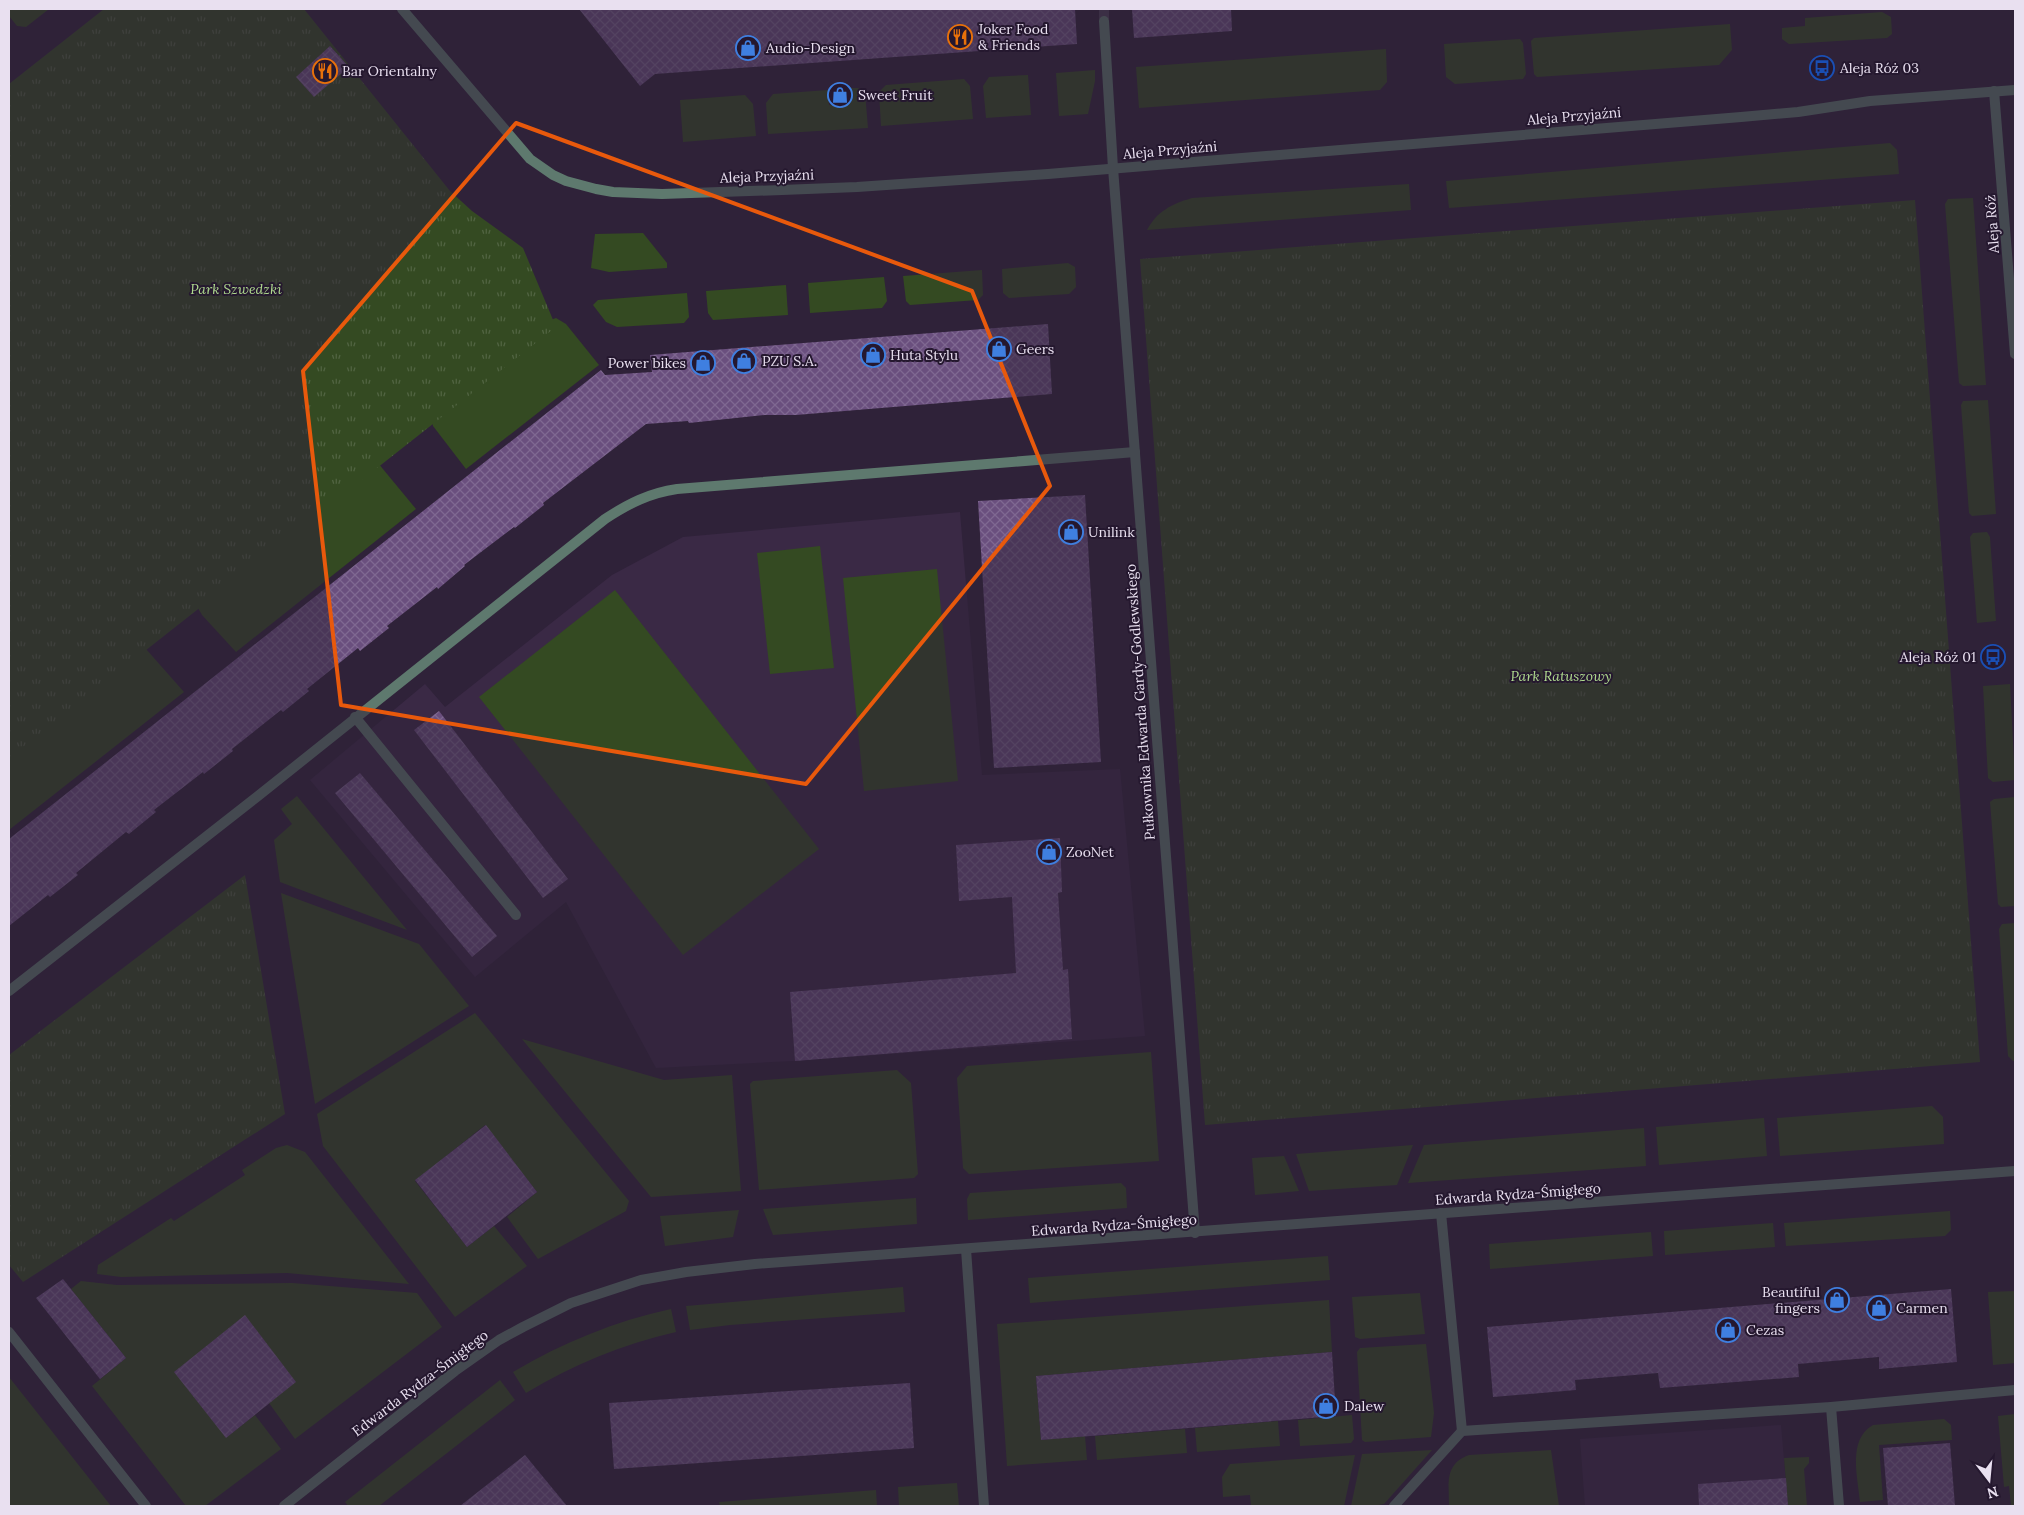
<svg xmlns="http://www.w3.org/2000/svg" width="2024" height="1515" font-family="Lora,serif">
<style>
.built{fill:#3a2945}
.green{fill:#344a22}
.park{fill:url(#park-tufts)}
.building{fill:url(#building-cross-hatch)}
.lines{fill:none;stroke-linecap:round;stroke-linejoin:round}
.minor-tunnel{stroke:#4b3e54;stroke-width:10;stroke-dasharray:10 5;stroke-linecap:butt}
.service{stroke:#5e796e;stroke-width:10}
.minor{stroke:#5e796e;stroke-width:10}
.tertiary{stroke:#5e796e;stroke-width:10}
.marked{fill:none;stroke:#e8590c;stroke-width:4;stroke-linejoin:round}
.labels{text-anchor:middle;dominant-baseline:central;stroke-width:4;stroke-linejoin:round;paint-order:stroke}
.poi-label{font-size:14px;fill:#e9e0f0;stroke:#25182f;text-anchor:start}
.street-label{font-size:14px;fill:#e9e0f0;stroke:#25182f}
.park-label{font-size:14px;font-style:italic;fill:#afda8e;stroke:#25182f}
</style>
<defs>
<pattern id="park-tufts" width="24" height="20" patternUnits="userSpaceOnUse" patternTransform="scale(1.25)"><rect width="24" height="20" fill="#344a22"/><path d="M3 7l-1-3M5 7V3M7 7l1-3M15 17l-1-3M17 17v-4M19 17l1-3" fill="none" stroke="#516442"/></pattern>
<pattern id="building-cross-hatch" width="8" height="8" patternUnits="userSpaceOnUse" patternTransform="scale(1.25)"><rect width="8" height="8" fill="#6a4f7e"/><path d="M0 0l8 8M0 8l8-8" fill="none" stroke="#7f6891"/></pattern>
</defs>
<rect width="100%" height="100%" fill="#2f2239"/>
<g class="built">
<path d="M 960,512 L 982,775 L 1120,769 L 1145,1036 L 793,1061 L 656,1068 L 566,902 L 475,977 L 310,780 L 425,684 L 445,707 L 612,575 L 683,537 Z"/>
<path d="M 1781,1425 L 1788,1506 L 1585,1506 L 1580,1439 Z"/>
</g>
<g class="green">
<path d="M 9,9 L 49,9 L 26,27 L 17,26 L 9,16 Z"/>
<path d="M 1882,12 L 1891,17 L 1892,34 L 1887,38 L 1789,44 L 1782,39 L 1782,28 L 1805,26 L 1805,18 Z"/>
<path d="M 1730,24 L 1732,50 L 1719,65 L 1537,77 L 1534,74 L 1531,41 L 1534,38 Z"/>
<path d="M 1520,39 L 1523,43 L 1526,74 L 1523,79 L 1455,84 L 1446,77 L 1444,44 Z"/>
<path d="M 1386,49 L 1387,82 L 1380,90 L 1139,108 L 1136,67 Z"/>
<path d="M 1095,70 L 1095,81 L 1088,114 L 1059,116 L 1056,73 Z"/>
<path d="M 1028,75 L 1031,115 L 986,118 L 983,86 L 989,77 Z"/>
<path d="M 964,79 L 970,86 L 973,119 L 881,126 L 879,92 L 886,85 Z"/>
<path d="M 849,88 L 858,88 L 865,92 L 868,128 L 768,134 L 766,103 L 773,94 L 828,90 L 829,105 L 849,103 Z"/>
<path d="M 745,95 L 753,104 L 756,136 L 683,142 L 680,100 Z"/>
<path d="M 1890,143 L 1897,150 L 1899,174 L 1449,208 L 1446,181 Z"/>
<path d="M 1409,184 L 1411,210 L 1147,230 C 1157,211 1172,204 1192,198 Z"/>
<path d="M 1973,198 L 1986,385 L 1963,386 L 1959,383 L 1945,204 L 1948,199 Z"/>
<path d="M 643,233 L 667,263 L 667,268 L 609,272 L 591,268 L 595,234 Z"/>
<path d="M 1068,263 L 1075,267 L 1076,287 L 1069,294 L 1009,298 L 1003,293 L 1002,269 Z"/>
<path d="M 982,270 L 983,295 L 978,300 L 910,305 L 906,301 L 903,276 Z"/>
<path d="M 884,277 L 887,301 L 882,308 L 810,313 L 808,283 Z"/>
<path d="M 786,285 L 788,315 L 713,320 L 708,313 L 706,291 Z"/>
<path d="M 687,293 L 689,317 L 684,323 L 617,327 L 606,322 L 593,305 L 598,300 Z"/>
<path d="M 556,318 L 566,324 L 599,365 L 466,469 L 433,426 L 431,418 L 545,322 Z"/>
<path d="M 1988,400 L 1996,514 L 1972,516 L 1969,513 L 1961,405 L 1963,401 Z"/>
<path d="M 378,463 L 416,509 L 236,652 L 202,615 L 198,608 Z"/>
<path d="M 1987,532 L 1990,537 L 1996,621 L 1977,623 L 1970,537 L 1973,533 Z"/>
<path d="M 820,546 L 834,668 L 770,674 L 757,553 Z"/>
<path d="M 937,569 L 958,781 L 864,791 L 843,578 Z"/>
<path d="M 615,590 L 819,849 L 683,955 L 479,697 Z"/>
<path d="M 146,649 L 184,692 L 9,830 L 9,746 Z"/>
<path d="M 2010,684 L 2015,780 L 1993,782 L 1988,778 L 1983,686 Z"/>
<path d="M 297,796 L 407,930 L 280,882 L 274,840 L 292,824 L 281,809 Z"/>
<path d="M 2015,797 L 2015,906 L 2001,907 L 1998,904 L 1990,802 L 1994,799 Z"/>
<path d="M 281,893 L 419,944 L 469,1006 L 315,1104 Z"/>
<path d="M 2015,923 L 2015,1061 L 2013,1061 L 2008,1056 L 1999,929 L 2002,924 Z"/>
<path d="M 475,1013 L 629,1201 L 626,1211 L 538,1259 L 507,1217 L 537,1192 L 485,1125 L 415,1181 L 467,1247 L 494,1226 L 527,1266 L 455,1317 L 323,1146 L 317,1114 Z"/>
<path d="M 522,1039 L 664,1080 L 732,1075 L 741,1191 L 651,1197 Z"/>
<path d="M 1151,1052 L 1159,1161 L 969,1174 L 963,1168 L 957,1078 L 967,1066 Z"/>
<path d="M 897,1070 L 911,1083 L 918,1174 L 914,1178 L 759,1190 L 750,1084 L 753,1081 Z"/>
<path d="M 1932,1106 L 1943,1117 L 1944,1144 L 1780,1156 L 1777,1118 Z"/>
<path d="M 1764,1118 L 1767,1156 L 1659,1165 L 1656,1127 Z"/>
<path d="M 1644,1128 L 1646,1166 L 1408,1183 L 1424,1145 Z"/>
<path d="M 287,1145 L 305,1152 L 409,1284 L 287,1273 L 121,1277 L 97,1274 L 98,1265 L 171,1218 L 174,1221 L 245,1175 L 242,1170 L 276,1148 Z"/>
<path d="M 1413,1145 L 1397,1185 L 1309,1191 L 1296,1154 Z"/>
<path d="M 1284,1156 L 1299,1191 L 1255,1195 L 1252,1158 Z"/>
<path d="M 1121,1183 L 1126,1188 L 1127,1208 L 968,1220 L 967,1199 L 970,1193 Z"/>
<path d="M 916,1198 L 917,1224 L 773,1235 L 763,1209 Z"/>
<path d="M 739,1210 L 733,1237 L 665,1246 L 660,1216 Z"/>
<path d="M 1950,1211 L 1951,1230 L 1945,1236 L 1786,1246 L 1784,1223 Z"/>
<path d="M 1773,1223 L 1775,1247 L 1665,1255 L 1664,1231 Z"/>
<path d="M 1651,1232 L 1653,1256 L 1490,1269 L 1489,1244 Z"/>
<path d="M 1328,1256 L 1330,1280 L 1030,1303 L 1028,1278 Z"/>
<path d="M 81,1281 L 117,1285 L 292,1283 L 417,1293 L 442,1327 L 295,1439 L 269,1403 L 226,1438 L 255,1415 L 281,1449 L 205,1506 L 186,1506 L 92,1386 L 126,1358 L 71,1289 Z"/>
<path d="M 903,1287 L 905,1312 L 730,1325 L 690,1330 L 686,1306 Z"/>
<path d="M 2015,1291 L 2015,1363 L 1993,1365 L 1988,1292 Z"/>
<path d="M 1420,1293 L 1425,1334 L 1360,1339 L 1355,1337 L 1352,1297 Z"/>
<path d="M 1329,1300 L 1332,1352 L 1036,1376 L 1041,1440 L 1085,1436 L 1087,1460 L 1007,1466 L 997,1324 Z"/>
<path d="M 671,1309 L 676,1332 C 622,1344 573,1365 526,1393 L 513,1372 C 562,1343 615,1321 671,1309 Z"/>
<path d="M 1426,1344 L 1434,1413 L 1431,1437 L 1365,1442 L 1362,1440 L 1357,1352 L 1360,1348 Z"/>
<path d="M 9,1377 L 111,1506 L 9,1506 Z"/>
<path d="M 500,1380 L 515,1400 L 379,1506 L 348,1506 L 345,1502 Z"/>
<path d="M 2015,1414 L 2015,1506 L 2011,1506 L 2009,1486 L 2004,1487 L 1998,1416 Z"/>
<path d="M 1352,1415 L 1354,1439 L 1351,1443 L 1300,1446 L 1298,1420 Z"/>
<path d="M 1944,1419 L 1951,1425 L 1952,1440 L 1879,1445 L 1883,1500 L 1860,1502 C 1858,1477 1847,1440 1873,1425 Z"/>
<path d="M 1278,1421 L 1280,1446 L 1197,1452 L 1195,1428 Z"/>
<path d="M 1185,1429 L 1187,1453 L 1097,1460 L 1095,1436 Z"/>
<path d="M 1432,1450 L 1384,1504 L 1373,1506 L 1351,1506 L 1362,1454 Z"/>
<path d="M 1551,1450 L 1559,1506 L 1449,1506 C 1449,1484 1444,1464 1469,1455 Z"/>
<path d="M 1355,1455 L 1344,1506 L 1251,1506 L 1250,1495 L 1223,1497 L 1222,1477 L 1230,1464 Z"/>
<path d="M 1809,1457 L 1809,1463 L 1804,1469 L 1807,1506 L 1788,1506 L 1784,1458 Z"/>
<path d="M 957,1483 L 959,1506 L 899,1506 L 898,1487 Z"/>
<path d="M 876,1490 L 877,1506 L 720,1506 L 719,1502 Z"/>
</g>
<g class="park">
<path d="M 104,9 L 304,9 L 450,191 L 472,211 L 523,248 L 556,327 L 9,758 L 9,84 Z"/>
<path d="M 1915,200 L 1980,1062 L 1205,1125 L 1140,259 Z"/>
<path d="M 245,875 L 285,1114 L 23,1282 L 9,1265 L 9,1055 Z"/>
</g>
<g class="building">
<path d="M 579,9 L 1075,9 L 1077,44 L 655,74 L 640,86 Z"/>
<path d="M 1132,9 L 1231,9 L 1232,31 L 1134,38 Z"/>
<path d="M 330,46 L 349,67 L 314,97 L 296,77 Z"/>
<path d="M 1048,324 L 1052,394 L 796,415 L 765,415 L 689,423 L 688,421 L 646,424 L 543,503 L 544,505 L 515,528 L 514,527 L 464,565 L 465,566 L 438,589 L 437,587 L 387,626 L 389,628 L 360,651 L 358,648 L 307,689 L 309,691 L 283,712 L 281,710 L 232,749 L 233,751 L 204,774 L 203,772 L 154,810 L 156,812 L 129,834 L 126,832 L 76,873 L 78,875 L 50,897 L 48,895 L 9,926 L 9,839 L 601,370 L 605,375 L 652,372 L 650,355 Z"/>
<path d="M 1085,495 L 1101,762 L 994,768 L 978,501 Z"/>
<path d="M 439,711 L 568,879 L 543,898 L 414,730 Z"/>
<path d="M 360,773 L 497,936 L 472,957 L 335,793 Z"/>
<path d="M 1060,838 L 1062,892 L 1058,893 L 1063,970 L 1068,969 L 1072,1039 L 795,1061 L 790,992 L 1016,973 L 1012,897 L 959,901 L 956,845 Z"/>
<path d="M 486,1125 L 537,1192 L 467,1247 L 415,1180 Z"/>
<path d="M 63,1279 L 126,1358 L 100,1379 L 36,1298 Z"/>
<path d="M 1951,1289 L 1957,1362 L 1879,1369 L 1879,1357 L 1798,1364 L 1799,1377 L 1660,1388 L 1658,1373 L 1575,1380 L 1576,1390 L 1493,1397 L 1487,1327 Z"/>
<path d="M 245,1315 L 296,1382 L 226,1438 L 174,1372 Z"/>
<path d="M 1332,1352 L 1336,1416 L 1041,1440 L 1036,1376 Z"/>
<path d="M 910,1383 L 914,1448 L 614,1469 L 609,1403 Z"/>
<path d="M 1950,1443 L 1955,1506 L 1888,1506 L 1883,1448 Z"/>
<path d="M 525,1455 L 567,1506 L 460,1506 Z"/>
<path d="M 1786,1478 L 1788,1506 L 1699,1506 L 1698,1484 Z"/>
</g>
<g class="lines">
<path class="minor-tunnel" d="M 1104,9 L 1104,21"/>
<path class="service" d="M 355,717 L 516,915"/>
<g class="minor">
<path d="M 1104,21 L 1113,168 L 1195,1233"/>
<path d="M 1994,91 L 2015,354"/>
<path d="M 9,991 L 258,796 L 605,519 C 628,504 649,493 677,489 L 1135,452"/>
<path d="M 1441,1213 L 1462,1431"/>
<path d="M 966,1249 L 984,1506"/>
<path d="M 9,1332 L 146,1506"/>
<path d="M 1831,1407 L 1839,1506"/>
<path d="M 284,1506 L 455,1371 L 499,1340 L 523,1327 L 571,1303 L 641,1280 L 686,1272 L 755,1264 L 2015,1171"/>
<path d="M 1394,1506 L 1462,1431 L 1831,1407 L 2015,1390"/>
</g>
<path class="tertiary" d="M 402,9 L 530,159 L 553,175 L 566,181 L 596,189 L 613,192 L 662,194 L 782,190 L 857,187 L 1048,174 L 1741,117 L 1798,112 L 1870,101 L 2015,90"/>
</g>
<path d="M0 0H2024V1515H0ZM 516,123 L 972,291 L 1050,486 L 806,784 L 341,705 L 303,371 Z" fill="#2f2239" fill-opacity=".55" fill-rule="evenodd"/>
<path class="marked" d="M 516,123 L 972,291 L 1050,486 L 806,784 L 341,705 L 303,371 Z"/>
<defs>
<symbol id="restaurant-ring" viewBox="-11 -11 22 22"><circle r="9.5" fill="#25182f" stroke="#e8710a" stroke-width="1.5"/><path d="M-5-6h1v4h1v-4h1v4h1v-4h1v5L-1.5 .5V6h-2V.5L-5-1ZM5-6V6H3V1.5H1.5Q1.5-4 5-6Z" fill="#e8710a"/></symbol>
<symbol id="shop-ring" viewBox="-11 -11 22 22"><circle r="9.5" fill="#25182f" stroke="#3f7fe0" stroke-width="1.5"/><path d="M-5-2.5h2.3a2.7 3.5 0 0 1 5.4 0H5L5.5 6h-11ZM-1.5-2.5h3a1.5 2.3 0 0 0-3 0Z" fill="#3f7fe0"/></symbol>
<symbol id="bus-ring" viewBox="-11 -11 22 22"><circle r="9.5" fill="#25182f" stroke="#1a4fb4" stroke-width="1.5"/><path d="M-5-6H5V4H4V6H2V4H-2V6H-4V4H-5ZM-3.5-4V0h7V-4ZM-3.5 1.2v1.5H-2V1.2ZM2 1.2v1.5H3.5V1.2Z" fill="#1a4fb4"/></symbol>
</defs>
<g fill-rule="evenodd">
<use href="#restaurant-ring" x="946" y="23" width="28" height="28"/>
<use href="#shop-ring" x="734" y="34" width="28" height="28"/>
<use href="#bus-ring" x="1808" y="54" width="28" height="28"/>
<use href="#restaurant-ring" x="311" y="57" width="28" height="28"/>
<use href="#shop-ring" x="826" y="81" width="28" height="28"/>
<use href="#shop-ring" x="985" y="335" width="28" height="28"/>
<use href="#shop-ring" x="859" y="341" width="28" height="28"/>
<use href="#shop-ring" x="730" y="347" width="28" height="28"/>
<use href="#shop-ring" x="689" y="349" width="28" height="28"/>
<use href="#shop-ring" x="1057" y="518" width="28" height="28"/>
<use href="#bus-ring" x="1979" y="643" width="28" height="28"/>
<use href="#shop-ring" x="1035" y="838" width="28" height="28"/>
<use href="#shop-ring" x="1823" y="1286" width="28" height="28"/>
<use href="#shop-ring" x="1865" y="1294" width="28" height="28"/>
<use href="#shop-ring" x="1714" y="1316" width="28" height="28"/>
<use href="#shop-ring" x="1312" y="1392" width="28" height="28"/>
</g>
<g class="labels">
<g class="poi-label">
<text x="978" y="29">Joker Food<tspan x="978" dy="16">&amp; Friends</tspan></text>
<text x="766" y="48">Audio-Design</text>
<text x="1840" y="68">Aleja Róż 03</text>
<text x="342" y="71">Bar Orientalny</text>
<text x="858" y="95">Sweet Fruit</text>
<text x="1016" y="349">Geers</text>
<text x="890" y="355">Huta Stylu</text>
<text x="762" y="361">PZU S.A.</text>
<text x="686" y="363" text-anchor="end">Power bikes</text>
<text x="1088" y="532">Unilink</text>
<text x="1976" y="657" text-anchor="end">Aleja Róż 01</text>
<text x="1066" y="852">ZooNet</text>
<text x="1820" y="1292" text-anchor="end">Beautiful<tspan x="1820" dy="16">fingers</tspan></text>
<text x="1896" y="1308">Carmen</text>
<text x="1746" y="1330">Cezas</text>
<text x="1344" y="1406">Dalew</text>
</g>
<g class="street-label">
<text transform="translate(1574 116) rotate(-5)">Aleja Przyjaźni</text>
<text transform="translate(1170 150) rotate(-5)">Aleja Przyjaźni</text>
<text transform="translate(767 176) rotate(-2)">Aleja Przyjaźni</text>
<text transform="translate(1992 224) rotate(-94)">Aleja Róż</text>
<text transform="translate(1140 702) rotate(-94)">Pułkownika Edwarda Gardy-Godlewskiego</text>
<text transform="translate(1518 1194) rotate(-4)">Edwarda Rydza-Śmigłego</text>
<text transform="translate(1114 1225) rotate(-4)">Edwarda Rydza-Śmigłego</text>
<text transform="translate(420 1383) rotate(-37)">Edwarda Rydza-Śmigłego</text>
</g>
<g class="park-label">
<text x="236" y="289">Park Szwedzki</text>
<text x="1561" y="676">Park Ratuszowy</text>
</g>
</g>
<rect width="2024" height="1515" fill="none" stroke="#e9e0f0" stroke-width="20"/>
<g transform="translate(1989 1480) rotate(164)" stroke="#25182f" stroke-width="4" paint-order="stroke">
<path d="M0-4L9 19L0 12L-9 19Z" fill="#e9e0f0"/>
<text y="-8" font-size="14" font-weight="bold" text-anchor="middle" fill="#e9e0f0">N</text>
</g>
</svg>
